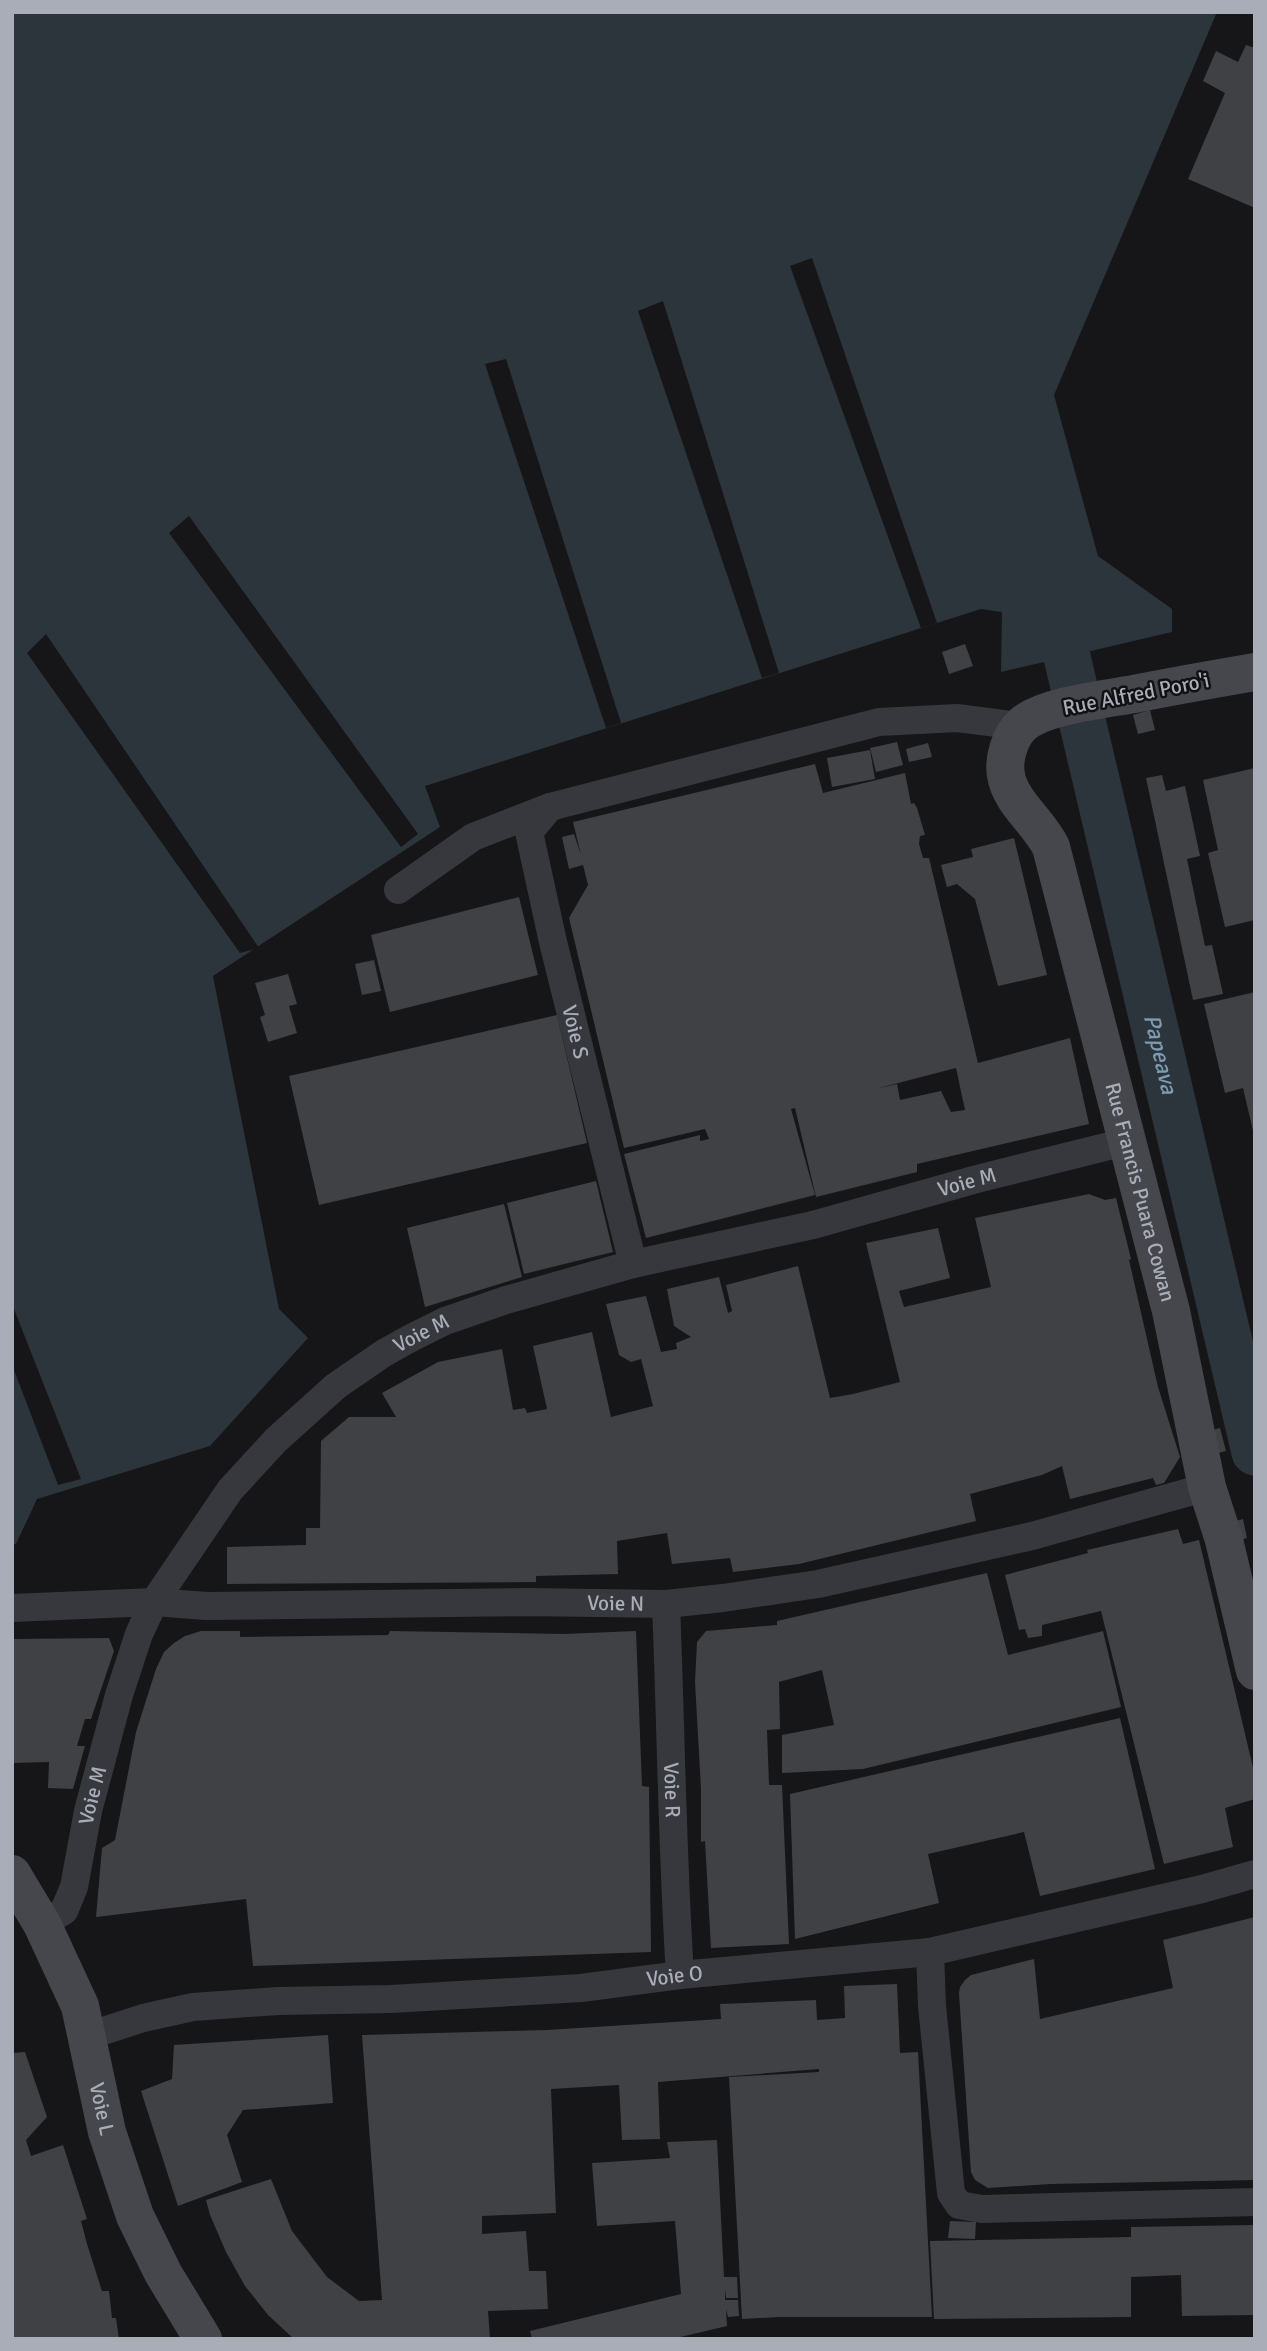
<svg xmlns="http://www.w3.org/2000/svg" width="1267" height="2351" font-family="Signika,sans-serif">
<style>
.water{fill:#2c353c}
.pier{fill:#161618}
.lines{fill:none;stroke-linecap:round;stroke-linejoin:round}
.river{stroke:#2c353c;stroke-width:47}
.building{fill:#404145;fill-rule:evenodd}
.street{stroke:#37383d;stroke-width:28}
.secondary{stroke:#45474d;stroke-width:38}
.labels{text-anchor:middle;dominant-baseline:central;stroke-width:5;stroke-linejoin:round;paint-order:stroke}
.street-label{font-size:21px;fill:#a8adb8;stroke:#111113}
.water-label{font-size:23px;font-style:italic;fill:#7f9bb3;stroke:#111113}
</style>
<rect width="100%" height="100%" fill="#161618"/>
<path class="water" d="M 12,12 L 1217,12 L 1054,395 L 1098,556 L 1172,609 L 1172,632 L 1001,672 L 1002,612 L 981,609 L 425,786 L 440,827 L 213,976 L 279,1309 L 308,1338 L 210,1446 L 37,1499 L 16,1544 L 12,1545 Z"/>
<g class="pier">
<path d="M 812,258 L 937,623 L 921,628 L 790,266 Z"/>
<path d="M 663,301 L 779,673 L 762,678 L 638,311 Z"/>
<path d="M 506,359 L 621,723 L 606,728 L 485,364 Z"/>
<path d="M 189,516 L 418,834 L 401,847 L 169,533 Z"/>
<path d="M 46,634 L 259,948 L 240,953 L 27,653 Z"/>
<path d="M 12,1304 L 81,1479 L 58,1485 L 12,1365 Z"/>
</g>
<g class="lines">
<path class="river" id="s1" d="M 1067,657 L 1255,1452"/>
</g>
<g class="building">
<path d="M 1246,45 L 1255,48 L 1255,208 L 1188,179 L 1225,93 L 1203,81 L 1216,51 L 1238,62 Z"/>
<path d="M 965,644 L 973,666 L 949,674 L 942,652 Z"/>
<path d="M 1150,710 L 1155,730 L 1138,734 L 1133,715 Z"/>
<path d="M 897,742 L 903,765 L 876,772 L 870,748 Z"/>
<path d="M 928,743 L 932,757 L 909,762 L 906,749 Z"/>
<path d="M 870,750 L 875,779 L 832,787 L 827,758 Z"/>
<path d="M 815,764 L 823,793 L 905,773 L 911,804 L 914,803 L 917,808 L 925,835 L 920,836 L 919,844 L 923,858 L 929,858 L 978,1063 L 1070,1038 L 1089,1124 L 917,1164 L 917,1172 L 816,1197 L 795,1108 L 791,1109 L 815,1195 L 646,1238 L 624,1154 L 700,1135 L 700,1141 L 709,1139 L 705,1129 L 624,1148 L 569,918 L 588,885 L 583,865 L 569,869 L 562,837 L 574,834 L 581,855 L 573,822 ZM 956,1068 L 965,1110 L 951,1112 L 941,1091 L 900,1100 L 897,1084 L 875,1089 Z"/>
<path d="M 1255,768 L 1255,920 L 1225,927 L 1208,853 L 1218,850 L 1203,780 Z"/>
<path d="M 1162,775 L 1166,791 L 1185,786 L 1200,856 L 1187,859 L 1205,946 L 1212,945 L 1223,994 L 1193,1000 L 1146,778 Z"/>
<path d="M 1014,838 L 1047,975 L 998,986 L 975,899 L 957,884 L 947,887 L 941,865 L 973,857 L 971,849 Z"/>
<path d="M 519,897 L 538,975 L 390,1012 L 371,935 Z"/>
<path d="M 374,960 L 381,991 L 362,995 L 355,964 Z"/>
<path d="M 288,974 L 297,1004 L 289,1006 L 297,1033 L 268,1042 L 260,1017 L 265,1015 L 255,983 Z"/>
<path d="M 1255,992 L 1255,1135 L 1254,1135 L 1243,1088 L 1225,1093 L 1204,1004 Z"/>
<path d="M 557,1015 L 587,1143 L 319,1205 L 289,1076 Z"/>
<path d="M 596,1181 L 613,1252 L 524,1274 L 507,1203 Z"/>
<path d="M 1089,1194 L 1105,1200 L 1116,1198 L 1131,1259 L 1129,1260 L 1158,1387 L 1180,1457 L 1164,1483 L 1156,1485 L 1153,1478 L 1070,1499 L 1062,1466 L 1042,1475 L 970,1494 L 976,1521 L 799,1564 L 733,1572 L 730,1558 L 672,1564 L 667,1533 L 617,1541 L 618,1574 L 536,1576 L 536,1582 L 227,1584 L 227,1547 L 306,1545 L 306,1528 L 320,1528 L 321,1441 L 349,1417 L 396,1417 L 382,1393 L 438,1362 L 502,1349 L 513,1410 L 525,1408 L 527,1413 L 547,1409 L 533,1346 L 592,1332 L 611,1417 L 653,1406 L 641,1359 L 631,1362 L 619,1355 L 606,1304 L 646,1296 L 661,1352 L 677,1349 L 676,1343 L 691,1337 L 674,1326 L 667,1289 L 719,1277 L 728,1313 L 732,1311 L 726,1285 L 798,1266 L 830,1398 L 853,1394 L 900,1382 L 866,1243 L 938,1228 L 950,1278 L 899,1291 L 904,1307 L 991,1287 L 975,1218 Z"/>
<path d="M 504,1204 L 522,1277 L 425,1307 L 407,1228 Z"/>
<path d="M 1220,1428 L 1226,1451 L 1214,1454 L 1209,1431 Z"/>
<path d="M 1243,1519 L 1247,1538 L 1237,1541 L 1232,1522 Z"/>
<path d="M 1178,1529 L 1183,1544 L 1199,1540 L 1255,1776 L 1255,1799 L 1225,1808 L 1233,1847 L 1164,1864 L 1101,1611 L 1042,1625 L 1042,1636 L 1028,1638 L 1025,1629 L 1019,1630 L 1005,1575 L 1088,1553 L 1087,1550 Z"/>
<path d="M 987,1573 L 1008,1655 L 1103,1631 L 1121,1707 L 863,1769 L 782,1773 L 782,1735 L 834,1725 L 822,1670 L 779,1682 L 780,1729 L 767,1730 L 769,1785 L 782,1785 L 789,1944 L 711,1948 L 705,1841 L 701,1842 L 701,1789 L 695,1682 L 697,1642 L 706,1631 L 777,1625 L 777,1621 Z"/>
<path d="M 201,1631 L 240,1631 L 240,1637 L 388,1635 L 390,1631 L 564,1634 L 636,1631 L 642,1786 L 649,1787 L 651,1952 L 253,1966 L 246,1899 L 96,1917 L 102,1848 L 115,1840 L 136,1732 L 156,1669 L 164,1652 L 174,1643 L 185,1636 Z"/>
<path d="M 109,1638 L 114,1651 L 91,1719 L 85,1719 L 77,1746 L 85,1746 L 73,1789 L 48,1788 L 49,1762 L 12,1763 L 12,1639 Z"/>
<path d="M 1120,1718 L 1155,1869 L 1040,1896 L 1024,1832 L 928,1854 L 939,1903 L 795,1939 L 790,1794 Z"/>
<path d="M 1255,1917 L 1255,2180 L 1051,2184 L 988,2188 L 975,2180 L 971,2172 L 959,1993 L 960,1987 L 965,1980 L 971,1975 L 1034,1959 L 1040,2019 L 1173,1988 L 1163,1940 Z"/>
<path d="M 897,1984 L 900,2053 L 918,2052 L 932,2317 L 780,2317 L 742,2319 L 729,2077 L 819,2072 L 819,2069 L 658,2082 L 660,2139 L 622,2140 L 619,2085 L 551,2089 L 556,2213 L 482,2216 L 482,2234 L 526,2231 L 529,2271 L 546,2271 L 548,2309 L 488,2311 L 490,2338 L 294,2339 L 268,2315 L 245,2286 L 226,2252 L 210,2215 L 206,2200 L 271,2179 L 292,2231 L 327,2277 L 359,2301 L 382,2300 L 362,2035 L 547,2030 L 721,2019 L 720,2004 L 816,2000 L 817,2020 L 845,2018 L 844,1986 Z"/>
<path d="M 328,2035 L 333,2103 L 243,2110 L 227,2135 L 242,2182 L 178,2206 L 141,2091 L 172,2079 L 174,2045 Z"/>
<path d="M 25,2052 L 47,2117 L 26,2140 L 31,2156 L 63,2145 L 87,2219 L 81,2221 L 87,2244 L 102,2291 L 109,2291 L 112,2318 L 116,2318 L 119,2339 L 12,2339 L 12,2053 Z"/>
<path d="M 717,2140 L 724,2277 L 737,2277 L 738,2298 L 726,2298 L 725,2289 L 725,2300 L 738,2300 L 739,2316 L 728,2317 L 726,2309 L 727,2326 L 672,2339 L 532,2339 L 530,2331 L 681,2294 L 675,2221 L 597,2226 L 592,2163 L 670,2158 L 667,2142 Z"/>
<path d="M 950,2221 L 976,2222 L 975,2239 L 948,2238 Z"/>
<path d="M 1255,2225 L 1255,2315 L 1182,2316 L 1181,2275 L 1131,2277 L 1131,2317 L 934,2319 L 930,2241 L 1131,2237 L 1131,2227 Z"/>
</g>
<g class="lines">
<g class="street">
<path id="s2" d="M 550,807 L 529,832 L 553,942 L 633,1264"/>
<path d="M 398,890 L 473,837 L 550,807 L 879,722 L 957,718 L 1020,726"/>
<path id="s3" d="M 666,1604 C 671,1727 672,1851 680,1975"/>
<path id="s4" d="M 12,1608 L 154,1602 L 206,1606 L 528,1602 L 666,1604 L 723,1598 L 818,1584 L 894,1567 L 1032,1536 L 1207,1487"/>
<path id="s5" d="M 42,1924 L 64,1911 L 74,1887 L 88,1811 L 119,1695 L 139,1634 L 154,1602 L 230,1490 L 276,1440 L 336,1386 L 384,1353 L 411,1338 L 445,1321 L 506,1300 L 633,1264 L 813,1225 L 977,1179 L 1113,1145 L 1127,1149"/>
<path d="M 930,1952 L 932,2006 L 951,2193 L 959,2205 L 982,2209 L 1255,2202"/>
<path id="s6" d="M 88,2036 L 143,2018 L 193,2007 L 278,2001 L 391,1999 L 581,1988 L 680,1975 L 930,1952 L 1202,1889 L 1255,1874"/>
</g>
<g class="secondary">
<path id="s7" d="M 1255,672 C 1214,679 1174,686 1134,694 C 1105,699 1042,706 1022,725 C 1010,736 1003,759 1006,775 C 1010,802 1039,822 1051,847 L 1171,1311 L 1207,1487 L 1224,1540 L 1255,1671"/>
<path id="s8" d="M 12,1874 L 42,1924 L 80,2006 L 107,2132 L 135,2216 L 163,2273 L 203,2339"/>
</g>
</g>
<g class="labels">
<g class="street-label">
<text transform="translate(1136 694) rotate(-11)">Rue Alfred Poro'i</text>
<text stroke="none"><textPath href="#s2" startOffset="238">Voie S</textPath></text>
<text stroke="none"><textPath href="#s5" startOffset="1300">Voie M</textPath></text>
<text stroke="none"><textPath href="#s7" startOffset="737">Rue Francis Puara Cowan</textPath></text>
<text stroke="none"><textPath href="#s5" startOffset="733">Voie M</textPath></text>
<text stroke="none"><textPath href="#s4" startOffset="604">Voie N</textPath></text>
<text stroke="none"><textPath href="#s3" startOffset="186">Voie R</textPath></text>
<text stroke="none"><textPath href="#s5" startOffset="145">Voie M</textPath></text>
<text stroke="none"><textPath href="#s6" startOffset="592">Voie O</textPath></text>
<text stroke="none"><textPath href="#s8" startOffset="254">Voie L</textPath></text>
</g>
<g class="water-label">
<text stroke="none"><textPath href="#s1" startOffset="408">Papeava</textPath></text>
</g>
</g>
<rect width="1267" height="2351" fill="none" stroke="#a8adb8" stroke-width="28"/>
</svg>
